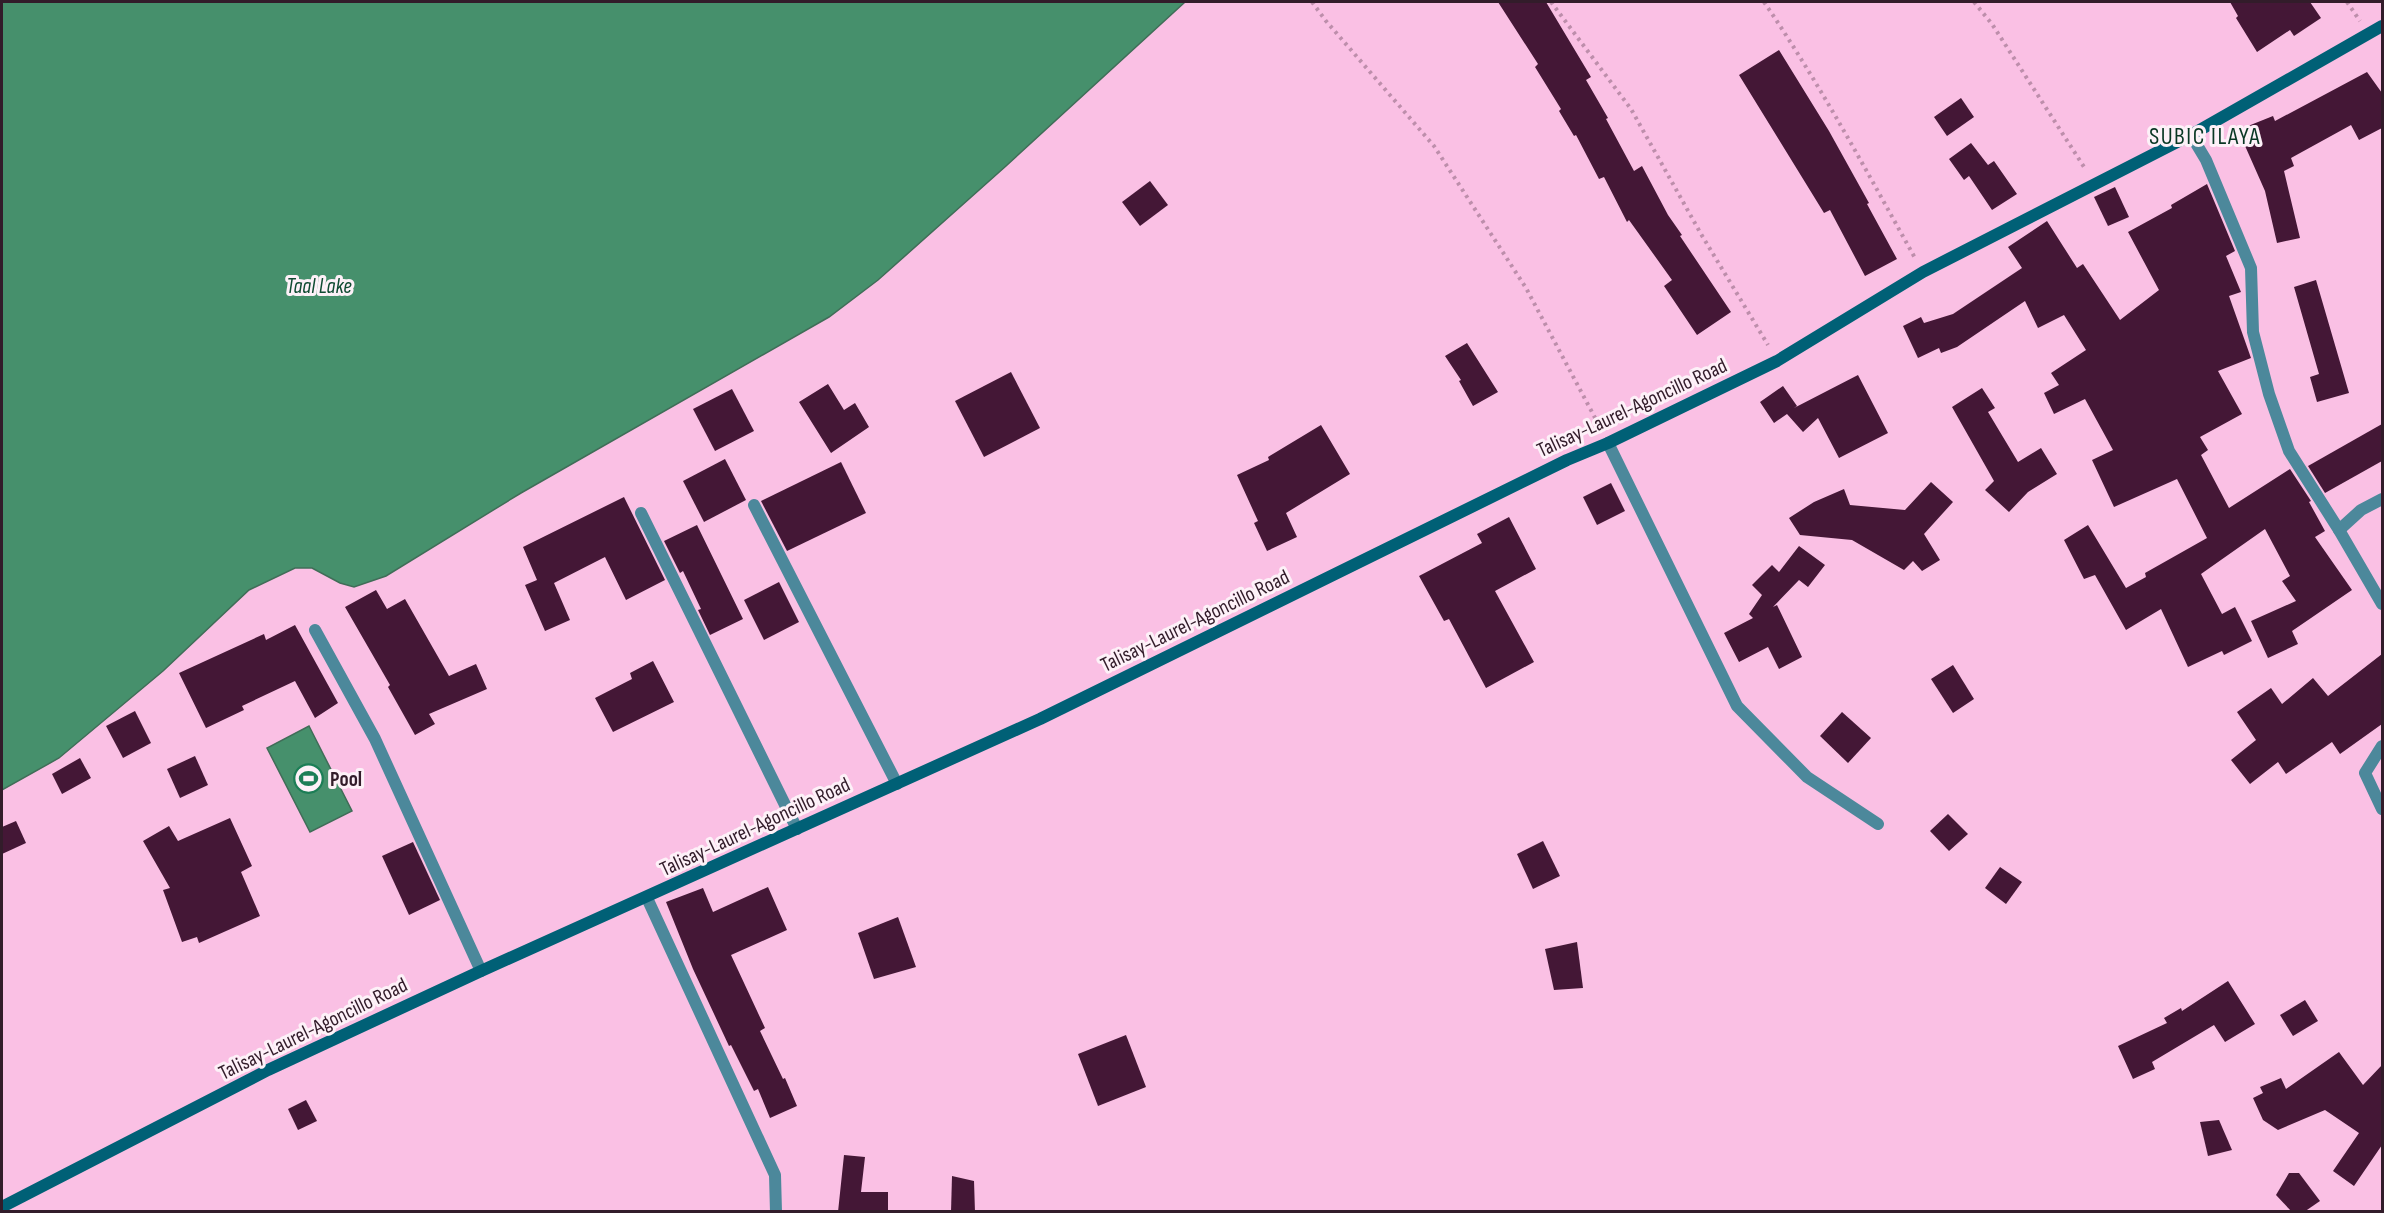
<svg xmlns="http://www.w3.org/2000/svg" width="2384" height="1213" font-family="'Sofia Sans Condensed',sans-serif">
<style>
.water{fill:#46906c;stroke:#406d58;stroke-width:1.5}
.building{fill:#441736}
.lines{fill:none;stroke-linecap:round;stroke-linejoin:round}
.path{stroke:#bd8eab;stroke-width:4;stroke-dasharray:3 4.5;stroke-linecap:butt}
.street{stroke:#4c889b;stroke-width:12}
.secondary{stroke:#006076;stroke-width:12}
.labels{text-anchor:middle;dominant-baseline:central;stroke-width:6;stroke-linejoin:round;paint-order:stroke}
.street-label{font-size:21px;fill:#321c2a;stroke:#fdf1f8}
.poi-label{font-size:21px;font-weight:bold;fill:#321c2a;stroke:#fdf1f8;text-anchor:start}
.water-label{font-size:22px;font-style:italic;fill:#0f4b32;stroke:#fdf1f8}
.quarter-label{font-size:24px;letter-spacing:1.5px;fill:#093724;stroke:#fdf1f8}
</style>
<rect width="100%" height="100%" fill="#fac0e4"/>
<g class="water">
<path d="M 2,2 L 1185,2 L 1006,166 L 878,280 L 829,317 L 521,493 L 386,576 L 354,587 L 340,583 L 312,568 L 295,568 L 249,590 L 163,671 L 59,758 L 2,790 Z"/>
<path d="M 309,726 L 352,811 L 310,832 L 267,748 Z"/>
</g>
<g class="building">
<path d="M 1498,2 L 1546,2 L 1591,77 L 1586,80 L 1608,118 L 1606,119 L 1634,171 L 1642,166 L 1668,215 L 1682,235 L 1680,236 L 1731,312 L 1697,335 L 1664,286 L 1672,280 L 1629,220 L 1627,222 L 1604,177 L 1599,179 L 1576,135 L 1574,136 L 1559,111 L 1561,109 L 1535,67 L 1538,64 Z"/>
<path d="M 2230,2 L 2310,2 L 2321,18 L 2294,36 L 2290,30 L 2257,52 L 2236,18 L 2238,16 Z"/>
<path d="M 1779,50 L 1829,131 L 1869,203 L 1867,204 L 1897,259 L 1865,276 L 1830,210 L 1824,213 L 1739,75 Z"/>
<path d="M 2367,72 L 2382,93 L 2382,128 L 2359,140 L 2351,125 L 2291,158 L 2294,166 L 2284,171 L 2300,238 L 2277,243 L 2265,191 L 2238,130 L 2273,116 L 2275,121 Z"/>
<path d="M 1961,98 L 1974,117 L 1947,136 L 1934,117 Z"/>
<path d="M 1971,143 L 1988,165 L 1994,161 L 2017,194 L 1992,210 L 1969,176 L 1964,180 L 1949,159 Z"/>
<path d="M 1150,181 L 1168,205 L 1140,226 L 1122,202 Z"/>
<path d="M 2207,184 L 2235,251 L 2226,256 L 2241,292 L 2229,296 L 2251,358 L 2218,371 L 2242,414 L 2200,437 L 2208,450 L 2201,455 L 2229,508 L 2290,469 L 2311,501 L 2309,502 L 2325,531 L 2315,537 L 2352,590 L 2292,631 L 2298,644 L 2268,658 L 2251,621 L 2296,601 L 2282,581 L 2290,576 L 2265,529 L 2201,574 L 2222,614 L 2235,607 L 2252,641 L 2224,655 L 2222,651 L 2188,667 L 2161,609 L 2126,630 L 2095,575 L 2084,579 L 2064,540 L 2088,525 L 2126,588 L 2146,577 L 2145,573 L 2207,538 L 2177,479 L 2114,507 L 2092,460 L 2113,450 L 2085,399 L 2054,414 L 2044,393 L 2059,385 L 2051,373 L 2086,350 L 2064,315 L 2038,328 L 2025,301 L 1957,347 L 1941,353 L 1939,348 L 1918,358 L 1903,326 L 1921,317 L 1924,323 L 1953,314 L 2022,268 L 2008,247 L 2047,221 L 2077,268 L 2083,264 L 2120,320 L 2159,290 L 2128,232 L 2172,208 L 2171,205 Z"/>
<path d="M 2115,187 L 2129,217 L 2108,226 L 2094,197 Z"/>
<path d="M 2316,280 L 2349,393 L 2317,402 L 2310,377 L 2319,374 L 2294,287 Z"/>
<path d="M 1467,343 L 1498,392 L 1473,406 L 1459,381 L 1461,380 L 1445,356 Z"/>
<path d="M 1011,372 L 1040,428 L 984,457 L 955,401 Z"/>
<path d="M 1858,375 L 1888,433 L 1839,458 L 1818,418 L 1803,432 L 1787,414 L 1774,423 L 1760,402 L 1783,386 L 1797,406 L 1794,408 Z"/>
<path d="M 828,384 L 844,410 L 855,403 L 869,427 L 831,453 L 799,402 Z"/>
<path d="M 1982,388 L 1995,408 L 1988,412 L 2018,462 L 2041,448 L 2057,474 L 2028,492 L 2009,512 L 1985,490 L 1994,481 L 1952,407 Z"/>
<path d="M 732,389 L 754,431 L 715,451 L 693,409 Z"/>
<path d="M 2382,424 L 2382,461 L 2325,493 L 2308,466 Z"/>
<path d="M 1321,425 L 1350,474 L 1286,513 L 1297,537 L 1267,551 L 1254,523 L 1258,521 L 1237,475 L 1269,460 L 1268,457 Z"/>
<path d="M 725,459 L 746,500 L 704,522 L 683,481 Z"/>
<path d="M 841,462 L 866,513 L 787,551 L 761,501 Z"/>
<path d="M 1931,482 L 1953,502 L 1924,534 L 1940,560 L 1922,571 L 1913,561 L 1904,570 L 1852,540 L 1800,535 L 1789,518 L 1814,502 L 1844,489 L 1850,505 L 1905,510 Z"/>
<path d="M 1611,483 L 1625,511 L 1597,525 L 1583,497 Z"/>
<path d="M 624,497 L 665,580 L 626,600 L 605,557 L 554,583 L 570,620 L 545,631 L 525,585 L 537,580 L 523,547 Z"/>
<path d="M 1509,517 L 1536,569 L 1495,591 L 1534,662 L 1486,688 L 1449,619 L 1444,621 L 1419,576 L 1482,543 L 1477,534 Z"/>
<path d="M 697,525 L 743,619 L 710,635 L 698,610 L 701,609 L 683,571 L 680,573 L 664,541 Z"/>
<path d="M 1799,546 L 1825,565 L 1808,587 L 1799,580 L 1773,607 L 1777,605 L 1802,657 L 1779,669 L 1768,647 L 1739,662 L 1724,633 L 1753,618 L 1749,614 L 1762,595 L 1752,585 L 1772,565 L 1779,572 Z"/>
<path d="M 779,582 L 799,622 L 764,640 L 744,600 Z"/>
<path d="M 376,590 L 387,609 L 405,599 L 449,676 L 476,664 L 487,689 L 429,714 L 435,724 L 415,735 L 388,687 L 390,685 L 345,607 Z"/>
<path d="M 295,625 L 338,703 L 315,718 L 295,681 L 242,706 L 244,710 L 206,728 L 179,673 L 264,634 L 266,640 Z"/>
<path d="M 2382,654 L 2382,724 L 2340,754 L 2332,742 L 2286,774 L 2278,762 L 2250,784 L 2231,760 L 2256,740 L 2237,712 L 2271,688 L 2282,704 L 2313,678 L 2328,696 Z"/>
<path d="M 653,661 L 674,702 L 613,732 L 595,698 L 632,679 L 630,673 Z"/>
<path d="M 1953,665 L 1974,699 L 1953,713 L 1931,679 Z"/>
<path d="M 135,711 L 151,743 L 123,758 L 106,726 Z"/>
<path d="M 1842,712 L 1871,738 L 1848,763 L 1820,736 Z"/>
<path d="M 195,756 L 208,785 L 180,798 L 167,769 Z"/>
<path d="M 80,758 L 91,778 L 62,794 L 52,774 Z"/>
<path d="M 1948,814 L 1968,834 L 1949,851 L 1930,831 Z"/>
<path d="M 230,818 L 252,866 L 241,872 L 260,916 L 199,943 L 197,937 L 182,942 L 163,890 L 170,888 L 143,841 L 169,826 L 178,841 Z"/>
<path d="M 16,821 L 26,843 L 2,854 L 2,827 Z"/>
<path d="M 1543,841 L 1560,876 L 1533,889 L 1517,854 Z"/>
<path d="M 413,842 L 440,900 L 409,915 L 382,856 Z"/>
<path d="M 2000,867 L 2022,882 L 2006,904 L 1985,888 Z"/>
<path d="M 768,887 L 787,930 L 731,955 L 765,1028 L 760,1031 L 783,1079 L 785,1078 L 797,1106 L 770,1118 L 758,1089 L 754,1091 L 731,1045 L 729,1046 L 693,969 L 666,902 L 703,888 L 713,912 Z"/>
<path d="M 898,917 L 916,967 L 874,979 L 858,933 Z"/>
<path d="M 1577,942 L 1583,988 L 1554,990 L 1545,949 Z"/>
<path d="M 2228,981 L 2255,1024 L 2225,1042 L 2214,1025 L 2152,1062 L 2155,1069 L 2133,1079 L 2118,1046 L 2167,1023 L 2164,1018 L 2181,1008 L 2182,1011 Z"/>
<path d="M 2305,1000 L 2318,1021 L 2293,1036 L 2280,1015 Z"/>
<path d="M 1126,1035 L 1146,1087 L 1098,1106 L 1078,1054 Z"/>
<path d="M 2339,1052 L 2363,1085 L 2382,1065 L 2382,1145 L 2354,1186 L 2333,1171 L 2359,1133 L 2325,1110 L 2278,1130 L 2263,1120 L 2253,1098 L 2263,1093 L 2260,1087 L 2281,1078 L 2286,1089 Z"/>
<path d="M 306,1100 L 317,1121 L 298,1130 L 288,1109 Z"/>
<path d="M 2219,1120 L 2232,1150 L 2208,1156 L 2200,1122 Z"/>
<path d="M 844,1155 L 865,1157 L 861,1192 L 888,1192 L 888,1212 L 838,1212 Z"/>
<path d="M 2289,1173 L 2299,1173 L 2320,1201 L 2304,1212 L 2292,1212 L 2276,1195 Z"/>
<path d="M 952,1176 L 974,1181 L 975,1212 L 951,1212 Z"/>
</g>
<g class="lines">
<g class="path">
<path d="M 1312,2 L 1326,21 L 1434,146 L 1526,288 L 1601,429"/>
<path d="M 1551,2 L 1631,109 L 1701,234 L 1768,345"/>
<path d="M 1764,2 C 1820,84 1867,172 1915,258"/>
<path d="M 1974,2 L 1992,24 L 2086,170"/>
<path d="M 2347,2 L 2360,21"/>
</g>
<g class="street">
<path d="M 2191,135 L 2206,160 L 2251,268 L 2253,332 L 2269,394 L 2289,451 L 2339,530 L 2361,510 L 2382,499"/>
<path d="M 1608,443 L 1737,706 L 1807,777 L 1878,824"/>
<path d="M 754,505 L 897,784"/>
<path d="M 641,513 L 797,829"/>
<path d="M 2339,530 L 2382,604"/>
<path d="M 315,630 L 375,739 L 481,971"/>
<path d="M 2382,746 L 2365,773 L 2382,809"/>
<path d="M 647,898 L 775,1175 L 776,1212"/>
</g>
<path class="secondary" d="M 2,1207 L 268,1070 L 481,971 L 1040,719 L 1567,460 L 1608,443 L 1777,361 L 1923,272 L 2191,135 L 2382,26"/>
</g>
<defs>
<symbol id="stadium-ring" viewBox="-11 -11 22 22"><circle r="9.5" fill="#fdf1f8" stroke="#1c7e56" stroke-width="1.5"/><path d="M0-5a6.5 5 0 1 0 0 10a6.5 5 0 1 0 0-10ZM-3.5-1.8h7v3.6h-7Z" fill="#1c7e56"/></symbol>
</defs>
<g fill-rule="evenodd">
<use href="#stadium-ring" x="292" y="762" width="33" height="33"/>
</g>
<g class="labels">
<g class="street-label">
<text transform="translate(1632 408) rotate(-25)">Talisay-Laurel-Agoncillo Road</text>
<text transform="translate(1195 621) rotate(-26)">Talisay-Laurel-Agoncillo Road</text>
<text transform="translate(755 827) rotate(-25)">Talisay-Laurel-Agoncillo Road</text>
<text transform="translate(313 1029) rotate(-26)">Talisay-Laurel-Agoncillo Road</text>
</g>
<g class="poi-label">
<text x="330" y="779">Pool</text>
</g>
<g class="water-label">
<text x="319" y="286">Taal Lake</text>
</g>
<g class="quarter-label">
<text x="2205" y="136">SUBIC ILAYA</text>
</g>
</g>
<rect width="2384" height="1213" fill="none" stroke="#321c2a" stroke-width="6"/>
</svg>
